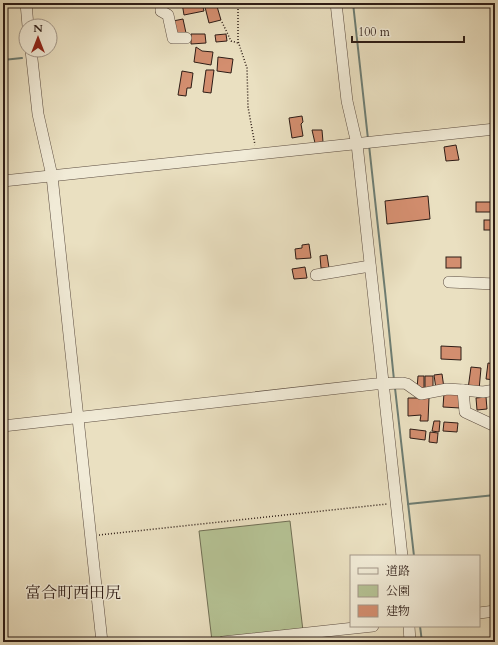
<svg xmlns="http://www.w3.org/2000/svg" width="498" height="645" font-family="Cardo,'Noto Serif JP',serif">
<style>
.green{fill:#b5c294;stroke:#716f55}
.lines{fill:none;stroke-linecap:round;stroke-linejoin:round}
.stream{stroke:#6d7d73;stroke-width:2}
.building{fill:#d38e6f;stroke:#2d1c16}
.minor-casing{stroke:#5c4d41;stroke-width:12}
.path{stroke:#2d1c16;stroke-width:1.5;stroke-dasharray:1 2;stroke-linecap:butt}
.minor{stroke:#f1ebd7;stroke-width:11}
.labels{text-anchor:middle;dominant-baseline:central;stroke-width:3;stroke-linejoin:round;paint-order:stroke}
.quarter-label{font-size:16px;fill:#2d1c16;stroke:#f1ebd7}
</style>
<rect width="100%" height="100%" fill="#eae0c1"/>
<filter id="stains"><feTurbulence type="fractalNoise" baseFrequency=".005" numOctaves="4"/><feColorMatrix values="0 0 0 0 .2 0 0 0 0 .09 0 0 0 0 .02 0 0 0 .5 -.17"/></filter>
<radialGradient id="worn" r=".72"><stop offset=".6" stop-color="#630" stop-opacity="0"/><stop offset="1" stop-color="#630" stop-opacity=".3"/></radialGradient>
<path class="green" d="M 290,521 L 303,631 L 212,641 L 199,531 Z"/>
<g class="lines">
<g class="stream">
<path d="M 353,3 L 368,139"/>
<path d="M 3,60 L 22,58"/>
<path d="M 369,145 L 385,291 L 394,380"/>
<path d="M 395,388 L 414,556"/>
<path d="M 408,504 L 495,495"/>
<path d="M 420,626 L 422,642"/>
</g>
</g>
<g class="building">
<path d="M 182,3 L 202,3 L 204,11 L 184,15 Z"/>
<path d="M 204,3 L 216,3 L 221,20 L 209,23 Z"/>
<path d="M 183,19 L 186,33 L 176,34 L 173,21 Z"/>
<path d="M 191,34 L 205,34 L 206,43 L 191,44 Z"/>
<path d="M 226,34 L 227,41 L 216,42 L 215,35 Z"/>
<path d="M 196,47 L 202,51 L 213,52 L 211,65 L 194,62 Z"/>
<path d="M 218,57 L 233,59 L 231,73 L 217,71 Z"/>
<path d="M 206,70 L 214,70 L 211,93 L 203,92 Z"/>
<path d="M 182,71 L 193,73 L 191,88 L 187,88 L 186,96 L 178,95 Z"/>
<path d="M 302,116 L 303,122 L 301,124 L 303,136 L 292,138 L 289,118 Z"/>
<path d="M 312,130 L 322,130 L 323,142 L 315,143 Z"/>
<path d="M 456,145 L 459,160 L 446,161 L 444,147 Z"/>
<path d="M 428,196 L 430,219 L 387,224 L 385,201 Z"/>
<rect x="476" y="202" width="19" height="10"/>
<rect x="484" y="220" width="11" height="10"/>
<path d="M 309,244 L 311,258 L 296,259 L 295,249 L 302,248 L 302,245 Z"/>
<path d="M 327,255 L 329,268 L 321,268 L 320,256 Z"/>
<rect x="446" y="257" width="15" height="11"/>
<path d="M 305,267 L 307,278 L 294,279 L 292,269 Z"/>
<path d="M 493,306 L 495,306 L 495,324 L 491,323 Z"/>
<path d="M 441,346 L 461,347 L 461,360 L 441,359 Z"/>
<path d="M 488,363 L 495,364 L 495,380 L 486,379 Z"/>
<path d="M 471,367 L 481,368 L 479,390 L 468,389 Z"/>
<path d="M 442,374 L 444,388 L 436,389 L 434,375 Z"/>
<path d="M 418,376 L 424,376 L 424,389 L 417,389 Z"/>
<rect x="425" y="376" width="8" height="13"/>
<path d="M 444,393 L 460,394 L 460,408 L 443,407 Z"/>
<path d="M 486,397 L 487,409 L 477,410 L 476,398 Z"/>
<path d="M 408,398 L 429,398 L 428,421 L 420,421 L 421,415 L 408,416 Z"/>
<path d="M 434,421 L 440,421 L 439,432 L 432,431 Z"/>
<path d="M 444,422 L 458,423 L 457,432 L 443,431 Z"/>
<path d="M 410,429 L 426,431 L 425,440 L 410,438 Z"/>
<path d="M 430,432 L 438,433 L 437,443 L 429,442 Z"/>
</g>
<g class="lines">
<defs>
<g id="minor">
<path d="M 26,3 L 28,26"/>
<path d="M 161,3 L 161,11 L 168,15 L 173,38 L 186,38"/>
<path d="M 336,3 L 347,101 L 357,144 L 402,556"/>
<path d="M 31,50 L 38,114 L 52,176 L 102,642"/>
<path d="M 3,181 L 495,129"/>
<path d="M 316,275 L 370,266"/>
<path d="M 449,282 L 495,284"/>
<path d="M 463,390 L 483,392 L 495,390"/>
<path d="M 3,426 L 375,384 L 403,383 L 407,384 L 421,394 L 447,389 L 463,390 L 465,412 L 495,426"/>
<path d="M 479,613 L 495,611"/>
<path d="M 409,626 L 410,642"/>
<path d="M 223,642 L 373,626"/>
</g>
</defs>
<use href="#minor" class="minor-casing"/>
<g class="path">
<path d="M 238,3 L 238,41 L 247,68 L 248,107 L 255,145"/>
<path d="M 222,22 L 231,41 L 238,43"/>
<path d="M 99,535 L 387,504"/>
</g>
<use href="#minor" class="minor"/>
</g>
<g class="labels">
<g class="quarter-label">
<text x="73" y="593">富合町西田尻</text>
</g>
</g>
<rect width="498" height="645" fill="none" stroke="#eae0c1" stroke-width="16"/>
<rect x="4" y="4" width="490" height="637" fill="none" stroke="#2d1c16" stroke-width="2"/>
<rect x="8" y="8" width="482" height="629" fill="none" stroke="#2d1c16"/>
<rect x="350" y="555" width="130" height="72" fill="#f1ebd7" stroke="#a3988a"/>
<rect x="358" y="568" width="20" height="6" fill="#f1ebd7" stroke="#a3988a"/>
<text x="386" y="575" font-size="12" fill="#2d1c16">道路</text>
<rect x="358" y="585" width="20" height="12" fill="#b5c294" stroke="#a3988a"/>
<text x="386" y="595" font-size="12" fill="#2d1c16">公園</text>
<rect x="358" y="605" width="20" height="12" fill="#d38e6f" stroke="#a3988a"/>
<text x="386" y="615" font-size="12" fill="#2d1c16">建物</text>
<g transform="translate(38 38)"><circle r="19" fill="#f1ebd7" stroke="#a3988a"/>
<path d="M0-3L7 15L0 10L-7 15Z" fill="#8f2418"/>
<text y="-6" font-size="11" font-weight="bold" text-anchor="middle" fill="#2d1c16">N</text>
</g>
<path d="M352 36v6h112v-6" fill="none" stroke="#2d1c16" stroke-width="2"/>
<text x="358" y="36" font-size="12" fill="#2d1c16" stroke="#f1ebd7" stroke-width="3" paint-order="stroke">100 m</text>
<rect width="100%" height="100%" filter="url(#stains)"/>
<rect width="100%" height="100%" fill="url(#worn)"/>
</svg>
